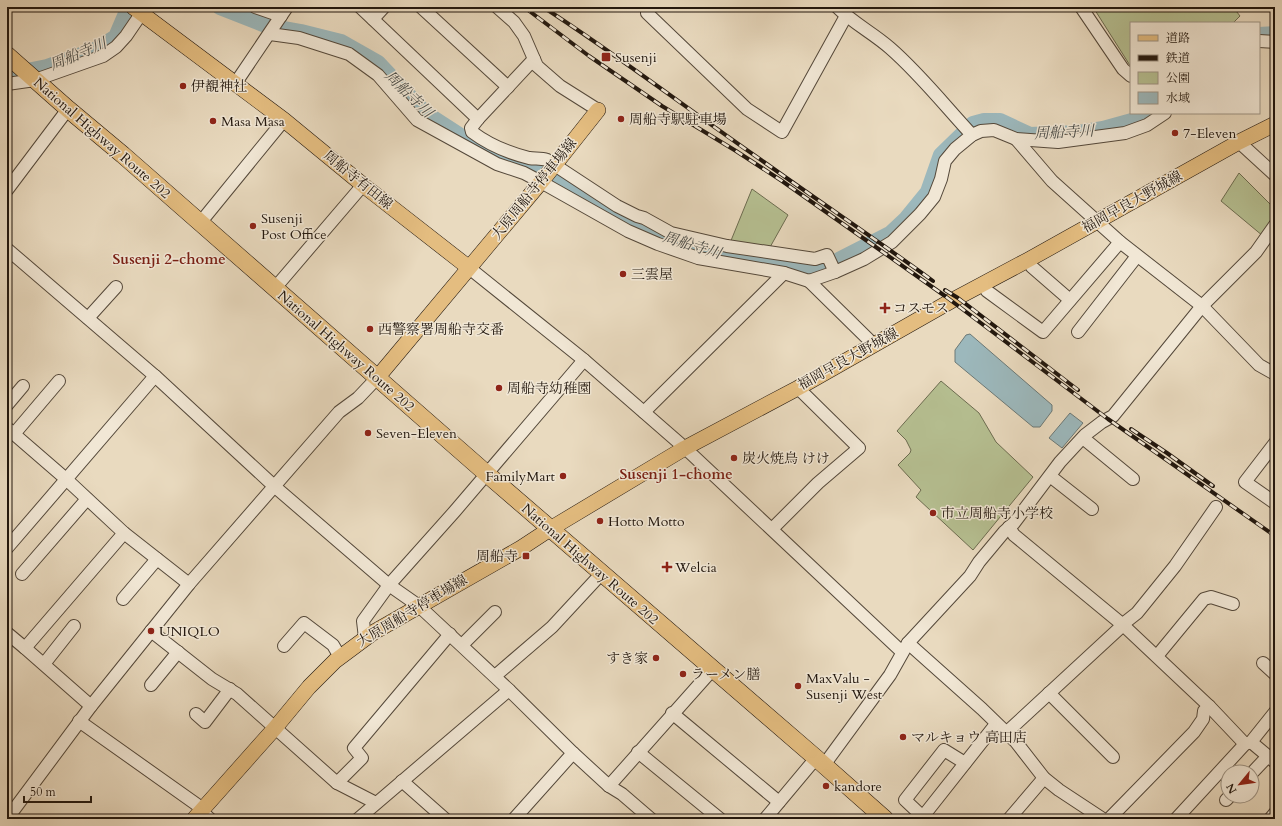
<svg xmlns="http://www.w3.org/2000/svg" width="1282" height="826" font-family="Cardo,'Noto Serif JP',serif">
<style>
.green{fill:#b6c092;stroke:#6c6c50}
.water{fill:#9cb8bc;stroke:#6b7876}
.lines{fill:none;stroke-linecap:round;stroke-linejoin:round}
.river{stroke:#9cb8bc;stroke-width:16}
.minor-casing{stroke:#54483a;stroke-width:14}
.major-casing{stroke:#22170e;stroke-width:16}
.highway-casing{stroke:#22170e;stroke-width:18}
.minor{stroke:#f1e7d5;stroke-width:12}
.major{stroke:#e4bd80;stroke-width:15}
.highway{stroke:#e4bd80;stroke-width:17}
.rail-casing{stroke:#22170e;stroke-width:4}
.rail{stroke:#f1e7d5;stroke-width:2.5;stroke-dasharray:8;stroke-linecap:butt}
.poi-dot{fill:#8f2418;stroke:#f1e7d5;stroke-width:1.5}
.labels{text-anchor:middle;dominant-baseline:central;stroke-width:3;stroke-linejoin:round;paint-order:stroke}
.poi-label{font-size:14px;fill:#22170e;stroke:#f1e7d5;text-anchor:start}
.street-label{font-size:14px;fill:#22170e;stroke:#f1e7d5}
.water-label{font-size:15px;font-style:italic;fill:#4d4f4b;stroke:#f1e7d5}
.neighbourhood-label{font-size:15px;font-weight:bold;fill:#7a1f14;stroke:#f1e7d5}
</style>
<rect width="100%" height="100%" fill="#e9dabf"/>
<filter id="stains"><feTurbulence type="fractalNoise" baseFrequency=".005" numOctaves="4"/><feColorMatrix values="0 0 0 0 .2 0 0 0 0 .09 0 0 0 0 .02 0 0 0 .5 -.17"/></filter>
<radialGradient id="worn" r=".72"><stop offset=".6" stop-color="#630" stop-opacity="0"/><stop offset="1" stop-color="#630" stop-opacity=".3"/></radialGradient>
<g class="green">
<path d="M 1093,7 L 1233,7 L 1240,16 L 1233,23 L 1131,23 L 1131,67 Z"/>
<path d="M 1239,173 L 1275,209 L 1275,220 L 1263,236 L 1221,201 Z"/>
<path d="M 752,189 L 788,215 L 769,249 L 730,243 Z"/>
<path d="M 941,381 L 979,413 L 996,442 L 1033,477 L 973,550 L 916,497 L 921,490 L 898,465 L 910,453 L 911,450 L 906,440 L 897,431 Z"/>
</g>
<g class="water">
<path d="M 970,334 L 1052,405 L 1052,411 L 1040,427 L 1033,427 L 955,362 L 955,350 L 966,335 Z"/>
<path d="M 1070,413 L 1083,423 L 1062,448 L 1049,438 Z"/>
</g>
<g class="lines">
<g class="river">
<path d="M 220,7 L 268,26 L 301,32 L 341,42 L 378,63 L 425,113 L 459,135 L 486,150 L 521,165 L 557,177 L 617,215 L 662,236 L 735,258 L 818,269 L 839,260 L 890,234 L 906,219 L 928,192 L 941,155 L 973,124 L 984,121 L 1000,121 L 1030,135 L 1079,133 L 1103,129 L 1150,116 L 1154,113"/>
<path d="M 1259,35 L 1275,34"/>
<path d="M 7,75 L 47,67 L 95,50 L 116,37 L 128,9 L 130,7"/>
</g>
<defs>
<g id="minor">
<path d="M 255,7 L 281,16"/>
<path d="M 360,7 L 478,119 L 534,59"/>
<path d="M 421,7 L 508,87"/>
<path d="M 497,7 L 514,22 L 524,36 L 537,66 L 560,86 L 598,110"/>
<path d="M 648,7 L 647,13 L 747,109 L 782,132 L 846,16"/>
<path d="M 837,7 C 853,23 873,33 890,48 C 920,74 945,106 972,135"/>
<path d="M 1081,7 L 1123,69 L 1131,76"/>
<path d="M 373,19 L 384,7"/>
<path d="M 270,34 L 299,38 L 349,54 L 378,75 L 417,120 L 497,164 L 524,173 L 541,182 L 628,231 L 658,244 L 698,258 L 784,273 L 809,281 L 835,272 L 864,259 L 892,242 L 920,214 L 934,197 L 941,179 L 945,161 L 955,149 L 972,135 L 981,131 L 994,130 L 1016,139 L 1058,142 L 1125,133 L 1147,125 L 1165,113"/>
<path d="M 1259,41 L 1275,42"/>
<path d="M 7,84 L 35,80 L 103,56 L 116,47 L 126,36 L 141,14"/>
<path d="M 235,84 L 287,7"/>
<path d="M 478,119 L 471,128 L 472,132 C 488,144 509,153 529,158 C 535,159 541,158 547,160 L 617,206 L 637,216 L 644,218 L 671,233 L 727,246 L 815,259 L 827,255 L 835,272"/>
<path d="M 1016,139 L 1052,181 L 1120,242 L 1202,306 L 1259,365 L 1275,374"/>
<path d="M 1239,142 L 1275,175"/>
<path d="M 7,190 L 68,109"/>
<path d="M 200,223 L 284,120"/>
<path d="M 7,249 L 155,376 L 274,486 L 389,585 L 419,606 L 509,690 L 573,753 L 609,786 L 622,794 L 651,819"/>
<path d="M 1028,260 L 1032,267 L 1070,300"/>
<path d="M 468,267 L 584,360 L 685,448 L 902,652"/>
<path d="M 809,281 L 868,339 L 872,345"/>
<path d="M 983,284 L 987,291 L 1043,332 L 1120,242"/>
<path d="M 275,288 L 363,185"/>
<path d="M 88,318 L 116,287"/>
<path d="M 1078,332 L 1137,256"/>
<path d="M 7,405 L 23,386"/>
<path d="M 644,412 L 784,273"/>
<path d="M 7,428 L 66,479 L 124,533 L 189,584"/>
<path d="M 14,434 L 59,381"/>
<path d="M 1083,438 L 1133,479"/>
<path d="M 1275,443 L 1245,482 L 1275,503"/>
<path d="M 1050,476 L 1092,509"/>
<path d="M 1009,527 L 1014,535 L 1123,625 L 1209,706 L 1245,744"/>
<path d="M 772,529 L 818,483 L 859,448 L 798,388"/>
<path d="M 7,548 L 155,376"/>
<path d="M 22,574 L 87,499"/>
<path d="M 123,599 L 157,559"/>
<path d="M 1123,624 L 1137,613 L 1175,566 L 1216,507"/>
<path d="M 151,631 L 212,679 L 237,694 L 337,783 L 376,803"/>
<path d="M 7,633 L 25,648 L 91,706"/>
<path d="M 365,638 L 363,621 L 389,585 L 455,511 L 584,360"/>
<path d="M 908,643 L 982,709 L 1016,742 L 1044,778 L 1059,790 L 1103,819"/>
<path d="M 462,645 L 495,612"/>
<path d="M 284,646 L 304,623 L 333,645 L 340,657"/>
<path d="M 25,648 L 124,533"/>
<path d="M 1157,656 L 1204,599 L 1211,597 L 1233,604"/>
<path d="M 1263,663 L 1275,674"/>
<path d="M 44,664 L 74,626"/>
<path d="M 495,676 L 552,627 L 602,573"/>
<path d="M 151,685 L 178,652"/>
<path d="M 1049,693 L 1113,757"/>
<path d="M 672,713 L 779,802"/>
<path d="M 196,714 L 205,722 L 230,689"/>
<path d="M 79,721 L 203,809"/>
<path d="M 1006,733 L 1123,625"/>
<path d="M 1251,742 L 1275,762"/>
<path d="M 638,752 L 720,819"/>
<path d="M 824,765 L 890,675 L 908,643 L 970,576 L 979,562 L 1004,532 L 1014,523 L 1060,462 L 1085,435 L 1102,422 L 1113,416 L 1202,306 L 1256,252 L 1275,225"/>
<path d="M 1252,773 L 1268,756"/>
<path d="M 402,781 L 445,819"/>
<path d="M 337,783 L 362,758 L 354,748 L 450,634"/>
<path d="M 609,786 L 713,669"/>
<path d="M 1226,800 L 1230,796"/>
<path d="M 201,811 L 210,819"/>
<path d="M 923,817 L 905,800 L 944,750 L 965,763"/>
<path d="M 7,819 L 91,706 L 189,584 L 339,412 L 358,398 L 377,378"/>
<path d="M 358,819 L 509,690"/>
<path d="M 514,819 L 573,753"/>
<path d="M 765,819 L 816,758"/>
<path d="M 921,819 L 996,724"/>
<path d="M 1009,819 L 1044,778"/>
<path d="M 1109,819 L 1194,732 L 1203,719 L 1204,711 L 1209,706"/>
<path d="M 1176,819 L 1245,744 L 1251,742 L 1275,712"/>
<path d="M 1270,819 L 1275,813"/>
</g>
<g id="major">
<path d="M 133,7 L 284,120 L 363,185 L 468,267"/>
<path d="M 377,378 L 541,182 L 598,110"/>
<path d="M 194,819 L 275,728 L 309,687 L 335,661 L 374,632 L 521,548 L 550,529 L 685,448 L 798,388 L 951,301 L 1028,260 L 1239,142 L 1275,124"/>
</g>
<path id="highway" d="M 7,55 L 68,109 L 123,155 L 487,474 L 816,758 L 885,819"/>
</defs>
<use href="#minor" class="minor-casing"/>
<use href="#major" class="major-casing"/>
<use href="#highway" class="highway-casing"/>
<use href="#minor" class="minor"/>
<use href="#major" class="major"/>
<use href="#highway" class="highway"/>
<defs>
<g id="rail">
<path d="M 524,7 L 589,56 L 662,106 L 736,151 L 782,181 L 880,250 L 945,296 L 1108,419 L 1275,536"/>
<path d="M 543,7 C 619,56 690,111 764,162 C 820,202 877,240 933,281"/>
<path d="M 945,290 L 958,298 L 1078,390"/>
<path d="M 1131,429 L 1167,453 L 1213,486"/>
</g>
</defs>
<use href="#rail" class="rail-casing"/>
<use href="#rail" class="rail"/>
</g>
<g class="poi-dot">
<rect x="601" y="52" width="10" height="10" rx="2"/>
<circle cx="183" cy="86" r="4"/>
<circle cx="621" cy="119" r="4"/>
<circle cx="213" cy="121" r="4"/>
<circle cx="1175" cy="133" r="4"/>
<circle cx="253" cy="226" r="4"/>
<circle cx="623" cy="274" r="4"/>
<path d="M883 302h4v4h4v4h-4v4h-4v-4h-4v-4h4z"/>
<circle cx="370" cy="329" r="4"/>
<circle cx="499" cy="388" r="4"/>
<circle cx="368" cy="433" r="4"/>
<circle cx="734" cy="458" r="4"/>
<circle cx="563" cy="476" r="4"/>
<circle cx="933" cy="513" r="4"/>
<circle cx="600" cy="521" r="4"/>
<rect x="522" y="552" width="8" height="8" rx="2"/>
<path d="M665 561h4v4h4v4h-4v4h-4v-4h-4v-4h4z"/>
<circle cx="151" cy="631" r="4"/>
<circle cx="656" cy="658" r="4"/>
<circle cx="683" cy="674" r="4"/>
<circle cx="798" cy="686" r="4"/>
<circle cx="903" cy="737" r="4"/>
<circle cx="826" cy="786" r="4"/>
</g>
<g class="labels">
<g class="poi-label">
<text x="615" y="57">Susenji</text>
<text x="191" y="86">伊覩神社</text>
<text x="629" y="119">周船寺駅駐車場</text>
<text x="221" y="121">Masa Masa</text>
<text x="1183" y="133">7-Eleven</text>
<text x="261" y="218">Susenji<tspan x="261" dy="16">Post Office</tspan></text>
<text x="631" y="274">三雲屋</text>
<text x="893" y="308">コスモス</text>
<text x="378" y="329">西警察署周船寺交番</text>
<text x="507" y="388">周船寺幼稚園</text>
<text x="376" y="433">Seven-Eleven</text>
<text x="742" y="458">炭火焼鳥 けけ</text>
<text x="555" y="476" text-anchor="end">FamilyMart</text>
<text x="941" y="513">市立周船寺小学校</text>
<text x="608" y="521">Hotto Motto</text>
<text x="518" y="556" text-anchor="end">周船寺</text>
<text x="675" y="567">Welcia</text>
<text x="159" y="631">UNIQLO</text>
<text x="648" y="658" text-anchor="end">すき家</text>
<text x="691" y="674">ラーメン膳</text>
<text x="806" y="678">MaxValu -<tspan x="806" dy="16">Susenji West</tspan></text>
<text x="911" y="737">マルキョウ 高田店</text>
<text x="834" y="786">kandore</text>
</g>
<g class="street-label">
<text transform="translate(102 138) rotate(41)">National Highway Route 202</text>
<text transform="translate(358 180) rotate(39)">周船寺有田線</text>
<text transform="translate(534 189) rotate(-51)">大原周船寺停車場線</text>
<text transform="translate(1132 202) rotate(-29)">福岡早良大野城線</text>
<text transform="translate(346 351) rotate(41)">National Highway Route 202</text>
<text transform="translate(848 359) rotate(-29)">福岡早良大野城線</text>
<text transform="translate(590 564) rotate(41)">National Highway Route 202</text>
<text transform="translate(412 611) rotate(-31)">大原周船寺停車場線</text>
</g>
<g class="water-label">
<text transform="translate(78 54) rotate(-23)">周船寺川</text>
<text transform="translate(409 94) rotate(44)">周船寺川</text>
<text transform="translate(1064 132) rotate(-3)">周船寺川</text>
<text transform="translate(692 245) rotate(17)">周船寺川</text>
</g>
<g class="neighbourhood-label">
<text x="169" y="259">Susenji 2-chome</text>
<text x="676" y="474">Susenji 1-chome</text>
</g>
</g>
<rect width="1282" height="826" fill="none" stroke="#e9dabf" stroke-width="24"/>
<rect x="8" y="8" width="1266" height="810" fill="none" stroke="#22170e" stroke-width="2"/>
<rect x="12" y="12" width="1258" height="802" fill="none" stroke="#22170e"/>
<rect x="1130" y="22" width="130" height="92" fill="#f1e7d5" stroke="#9e9485"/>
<rect x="1138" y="35" width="20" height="6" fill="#e4bd80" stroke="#9e9485"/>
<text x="1166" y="42" font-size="12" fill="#22170e">道路</text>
<rect x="1138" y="55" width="20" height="6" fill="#22170e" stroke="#9e9485"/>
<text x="1166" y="62" font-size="12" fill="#22170e">鉄道</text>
<rect x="1138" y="72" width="20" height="12" fill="#b6c092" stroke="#9e9485"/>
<text x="1166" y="82" font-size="12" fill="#22170e">公園</text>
<rect x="1138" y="92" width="20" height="12" fill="#9cb8bc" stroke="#9e9485"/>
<text x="1166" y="102" font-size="12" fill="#22170e">水域</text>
<g transform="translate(1240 784) rotate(241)"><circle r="19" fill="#f1e7d5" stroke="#9e9485"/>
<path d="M0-3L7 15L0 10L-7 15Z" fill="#8f2418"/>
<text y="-6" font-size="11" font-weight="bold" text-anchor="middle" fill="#22170e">N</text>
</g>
<path d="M24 796v6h67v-6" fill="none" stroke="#22170e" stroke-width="2"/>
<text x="30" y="796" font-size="12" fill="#22170e" stroke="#f1e7d5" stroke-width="3" paint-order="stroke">50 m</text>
<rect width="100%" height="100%" filter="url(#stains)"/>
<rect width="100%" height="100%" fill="url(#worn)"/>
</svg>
